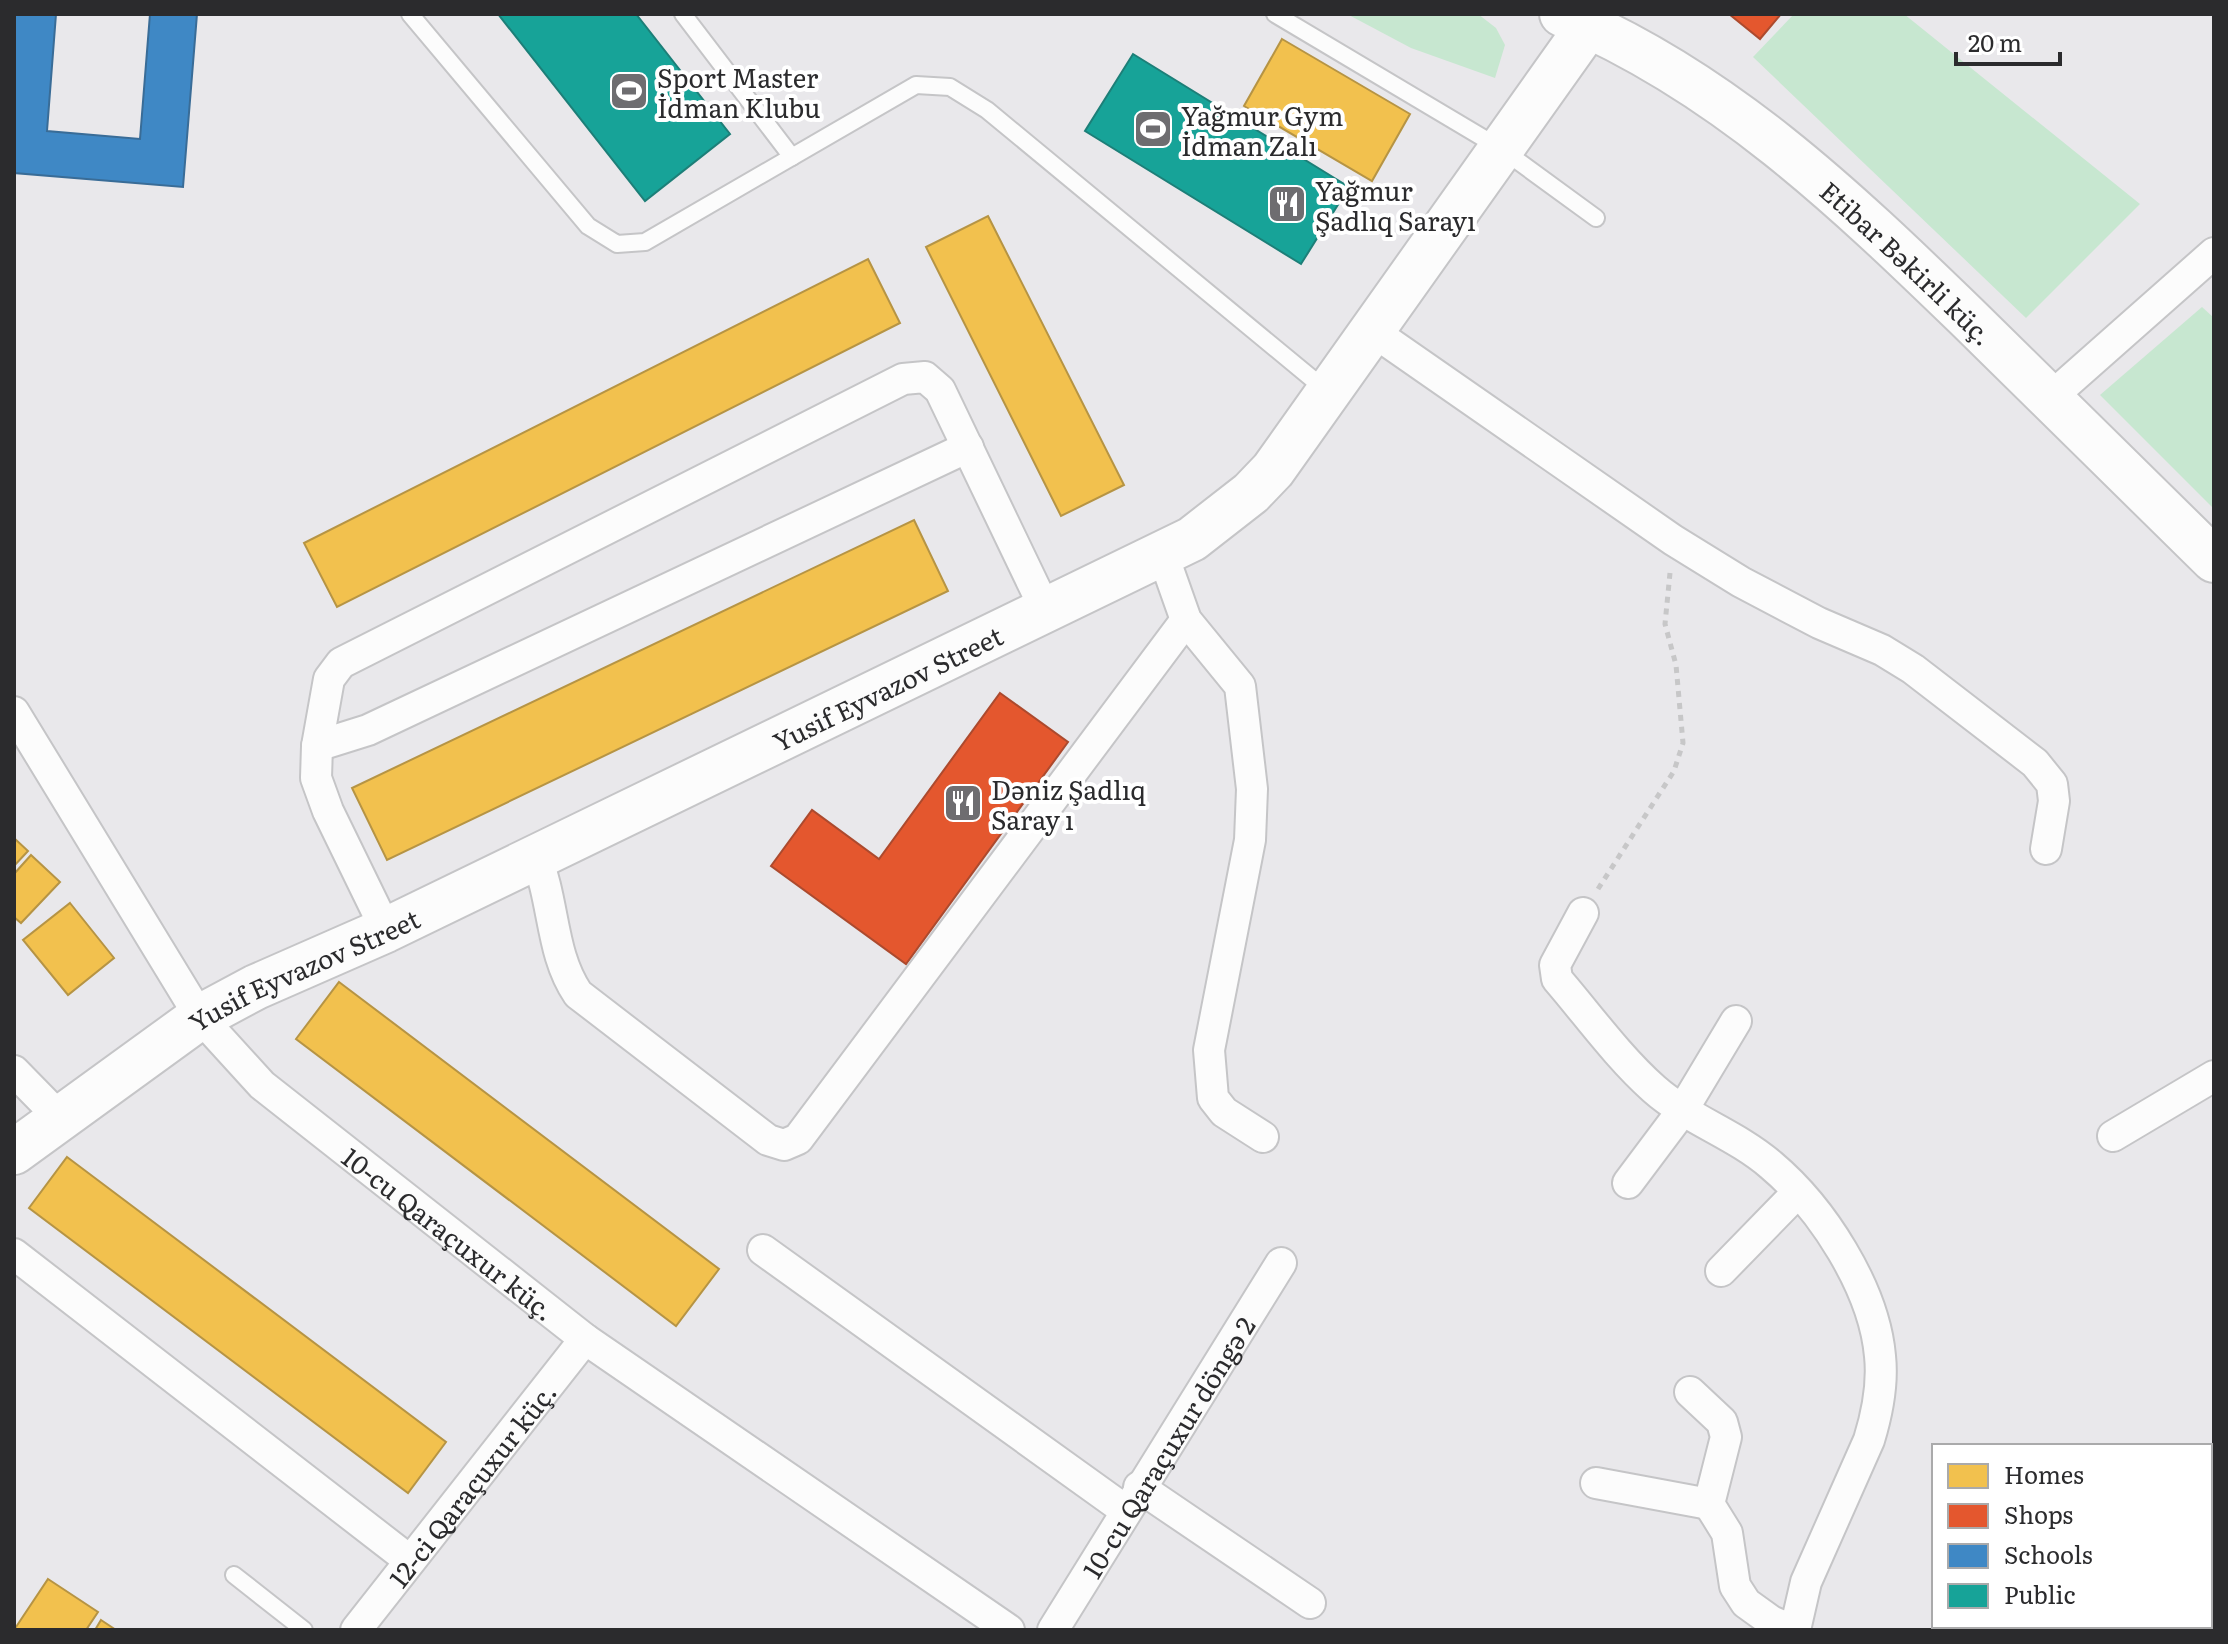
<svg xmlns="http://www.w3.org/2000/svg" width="2228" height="1644" font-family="Literata,serif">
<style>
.green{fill:#c7e7d0}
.homes{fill:#f2c14e;stroke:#b69444;stroke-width:2}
.shops{fill:#e4572e;stroke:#ac4a2e;stroke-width:2}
.schools{fill:#3f88c5;stroke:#396c97;stroke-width:2}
.public{fill:#17a398;stroke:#1d7f78;stroke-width:2}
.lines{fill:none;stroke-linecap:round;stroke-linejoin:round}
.lane-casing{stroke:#c5c5c7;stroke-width:20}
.street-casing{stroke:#c5c5c7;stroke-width:34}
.secondary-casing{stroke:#c5c5c7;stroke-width:48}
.path{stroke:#c7c7c8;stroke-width:5;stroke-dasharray:6 6;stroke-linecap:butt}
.lane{stroke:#fcfcfc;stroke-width:16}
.street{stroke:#fcfcfc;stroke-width:30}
.secondary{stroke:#fcfcfc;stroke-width:44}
.labels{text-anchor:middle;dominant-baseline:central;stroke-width:8;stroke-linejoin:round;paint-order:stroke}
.poi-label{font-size:26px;fill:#2b2b2d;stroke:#fff;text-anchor:start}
.street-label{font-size:26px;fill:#2b2b2d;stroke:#fff}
</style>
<rect width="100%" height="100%" fill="#e9e8eb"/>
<g class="green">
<path d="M 1347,14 L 1478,14 L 1496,28 L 1505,45 L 1495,78 L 1411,48 Z"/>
<path d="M 1794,14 L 1904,14 L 2140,204 L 2026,318 L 1753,57 Z"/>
<path d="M 2202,307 L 2214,318 L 2214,509 L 2100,395 Z"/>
</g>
<g class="homes">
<path d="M 1282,39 L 1410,114 L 1372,181 L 1244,106 Z"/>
<path d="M 988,216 L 1124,485 L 1061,516 L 926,247 Z"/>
<path d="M 868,259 L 900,323 L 337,607 L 304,543 Z"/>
<path d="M 914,520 L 948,591 L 387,860 L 352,788 Z"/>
<path d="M 14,838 L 28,851 L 14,866 Z"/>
<path d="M 31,855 L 60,882 L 21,923 L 14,917 L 14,874 Z"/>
<path d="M 70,903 L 114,958 L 68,995 L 23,940 Z"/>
<path d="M 339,982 L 719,1269 L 676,1326 L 296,1039 Z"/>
<path d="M 67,1157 L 446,1442 L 408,1493 L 29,1208 Z"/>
<path d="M 48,1579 L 98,1612 L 86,1630 L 14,1630 Z"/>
<path d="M 101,1620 L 116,1630 L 95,1630 Z"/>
</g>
<g class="shops">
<path d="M 1729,14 L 1781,14 L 1760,39 Z"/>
<path d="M 1000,693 L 1068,742 L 906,964 L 771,866 L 812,810 L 879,859 Z"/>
</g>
<path class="schools" d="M 14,14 L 56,14 L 47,131 L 140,139 L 150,14 L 197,14 L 183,187 L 14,173 Z"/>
<g class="public">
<path d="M 498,14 L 636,14 L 730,134 L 645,201 Z"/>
<path d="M 1133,54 L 1349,187 L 1301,264 L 1085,131 Z"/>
</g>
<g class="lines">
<defs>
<g id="lane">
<path d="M 410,14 L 588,226 L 617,244 L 645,242 L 916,85 L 950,87 L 987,110 L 1327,391"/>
<path d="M 683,14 L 792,157"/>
<path d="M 1275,14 L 1500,148 L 1596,218"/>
<path d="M 234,1575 L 304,1630"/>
</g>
<g id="street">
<path d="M 1371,330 L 1673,540 L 1741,582 L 1819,623 L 1882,650 L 1913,669 L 2035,763 L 2052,784 L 2054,801 L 2046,849"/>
<path d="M 2050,398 L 2214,253"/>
<path d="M 1163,555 L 1186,620 L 1240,686 L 1252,789 L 1250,840 L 1209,1050 L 1213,1098 L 1224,1112 L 1263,1137"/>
<path id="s1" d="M 14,712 L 200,1017 L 262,1085 L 585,1339 L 1009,1630"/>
<path d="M 317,746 L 368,730 L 968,447"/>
<path d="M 535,855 C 555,901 550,953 578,994 L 768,1140 L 784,1145 L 798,1139 L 1186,620"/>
<path d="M 1583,913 L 1555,965 L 1557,979 C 1588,1015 1618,1057 1654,1089 C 1689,1120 1735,1134 1771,1165 C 1822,1208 1874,1288 1880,1356 C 1883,1384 1877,1414 1869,1440 L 1806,1582 L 1795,1630"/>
<path d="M 386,930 L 328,811 L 316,778 L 317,746 L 329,679 L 341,663 L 903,379 L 925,377 L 940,390 L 1046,611"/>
<path d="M 14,1071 L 61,1119"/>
<path d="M 2113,1136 L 2214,1076"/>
<path d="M 1628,1183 L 1682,1111 L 1736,1021"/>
<path d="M 763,1250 L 1125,1510"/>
<path d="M 14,1254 L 409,1560"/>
<path d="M 1721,1271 L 1797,1193"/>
<path d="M 1690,1392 L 1722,1422 L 1726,1437 L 1709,1504 L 1727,1533 L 1735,1586 L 1746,1603 L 1771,1621 L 1792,1630"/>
<path d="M 1596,1483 L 1709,1504"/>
<path d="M 1139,1487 L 1310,1603"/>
<path id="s2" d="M 356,1630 L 585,1339"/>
<path id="s3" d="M 1053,1630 L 1281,1263"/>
</g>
<g id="secondary">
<path id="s4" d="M 1562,14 C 1723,82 1844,198 1967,317 C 2050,398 2132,479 2214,560"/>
<path id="s5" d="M 14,1152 L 200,1017 L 256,987 L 386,930 L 1192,539 L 1251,493 L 1273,470 L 1589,25"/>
</g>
</defs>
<use href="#lane" class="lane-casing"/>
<use href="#street" class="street-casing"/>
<use href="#secondary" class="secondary-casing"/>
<path class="path" d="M 1598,889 L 1674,771 L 1683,743 L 1676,665 L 1665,624 L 1670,573"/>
<use href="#lane" class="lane"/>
<use href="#street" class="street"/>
<use href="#secondary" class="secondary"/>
</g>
<defs>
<symbol id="stadium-square" viewBox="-11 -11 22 22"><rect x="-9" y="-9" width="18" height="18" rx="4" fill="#6e6d70" stroke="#fff"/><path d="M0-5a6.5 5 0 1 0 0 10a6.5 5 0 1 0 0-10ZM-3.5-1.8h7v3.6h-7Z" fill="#fff"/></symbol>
<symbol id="restaurant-square" viewBox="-11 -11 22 22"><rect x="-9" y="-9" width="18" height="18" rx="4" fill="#6e6d70" stroke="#fff"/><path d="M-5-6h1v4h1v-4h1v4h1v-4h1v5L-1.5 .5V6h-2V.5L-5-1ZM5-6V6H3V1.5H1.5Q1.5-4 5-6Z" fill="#fff"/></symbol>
</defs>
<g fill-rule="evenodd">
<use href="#stadium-square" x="607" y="69" width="44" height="44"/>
<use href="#stadium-square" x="1131" y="107" width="44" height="44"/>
<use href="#restaurant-square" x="1265" y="182" width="44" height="44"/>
<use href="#restaurant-square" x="941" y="781" width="44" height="44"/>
</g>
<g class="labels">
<g class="poi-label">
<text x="657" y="76">Sport Master<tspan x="657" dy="30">İdman Klubu</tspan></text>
<text x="1181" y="114">Yağmur Gym<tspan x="1181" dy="30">İdman Zalı</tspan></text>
<text x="1315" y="189">Yağmur<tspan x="1315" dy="30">Şadlıq Sarayı</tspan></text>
<text x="991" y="788">Dəniz Şadlıq<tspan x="991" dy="30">Saray ı</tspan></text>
</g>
<g class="street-label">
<text stroke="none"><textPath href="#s4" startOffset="428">Etibar Bəkirli küç.</textPath></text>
<text stroke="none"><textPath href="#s5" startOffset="992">Yusif Eyvazov Street</textPath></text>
<text stroke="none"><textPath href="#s5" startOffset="344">Yusif Eyvazov Street</textPath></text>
<text stroke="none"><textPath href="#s1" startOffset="688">10-cu Qaraçuxur küç.</textPath></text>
<text stroke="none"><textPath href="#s3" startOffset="216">10-cu Qaraçuxur döngə 2</textPath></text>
<text stroke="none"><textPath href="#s2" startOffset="186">12-ci Qaraçuxur küç.</textPath></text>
</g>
</g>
<rect width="2228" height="1644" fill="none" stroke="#2b2b2d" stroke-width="32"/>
<rect x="1932" y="1444" width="280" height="184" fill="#ffffff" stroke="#aaaaab" stroke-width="2"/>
<rect x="1948" y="1464" width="40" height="24" fill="#f2c14e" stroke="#aaaaab" stroke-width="2"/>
<text x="2004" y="1484" font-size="24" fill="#2b2b2d">Homes</text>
<rect x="1948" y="1504" width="40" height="24" fill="#e4572e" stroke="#aaaaab" stroke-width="2"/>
<text x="2004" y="1524" font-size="24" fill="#2b2b2d">Shops</text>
<rect x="1948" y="1544" width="40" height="24" fill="#3f88c5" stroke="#aaaaab" stroke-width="2"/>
<text x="2004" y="1564" font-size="24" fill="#2b2b2d">Schools</text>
<rect x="1948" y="1584" width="40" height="24" fill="#17a398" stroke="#aaaaab" stroke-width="2"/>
<text x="2004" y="1604" font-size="24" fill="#2b2b2d">Public</text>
<path d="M1956 52v12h104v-12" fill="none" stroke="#2b2b2d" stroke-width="4"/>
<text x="1968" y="52" font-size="24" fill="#2b2b2d" stroke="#ffffff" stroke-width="6" paint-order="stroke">20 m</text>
</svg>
